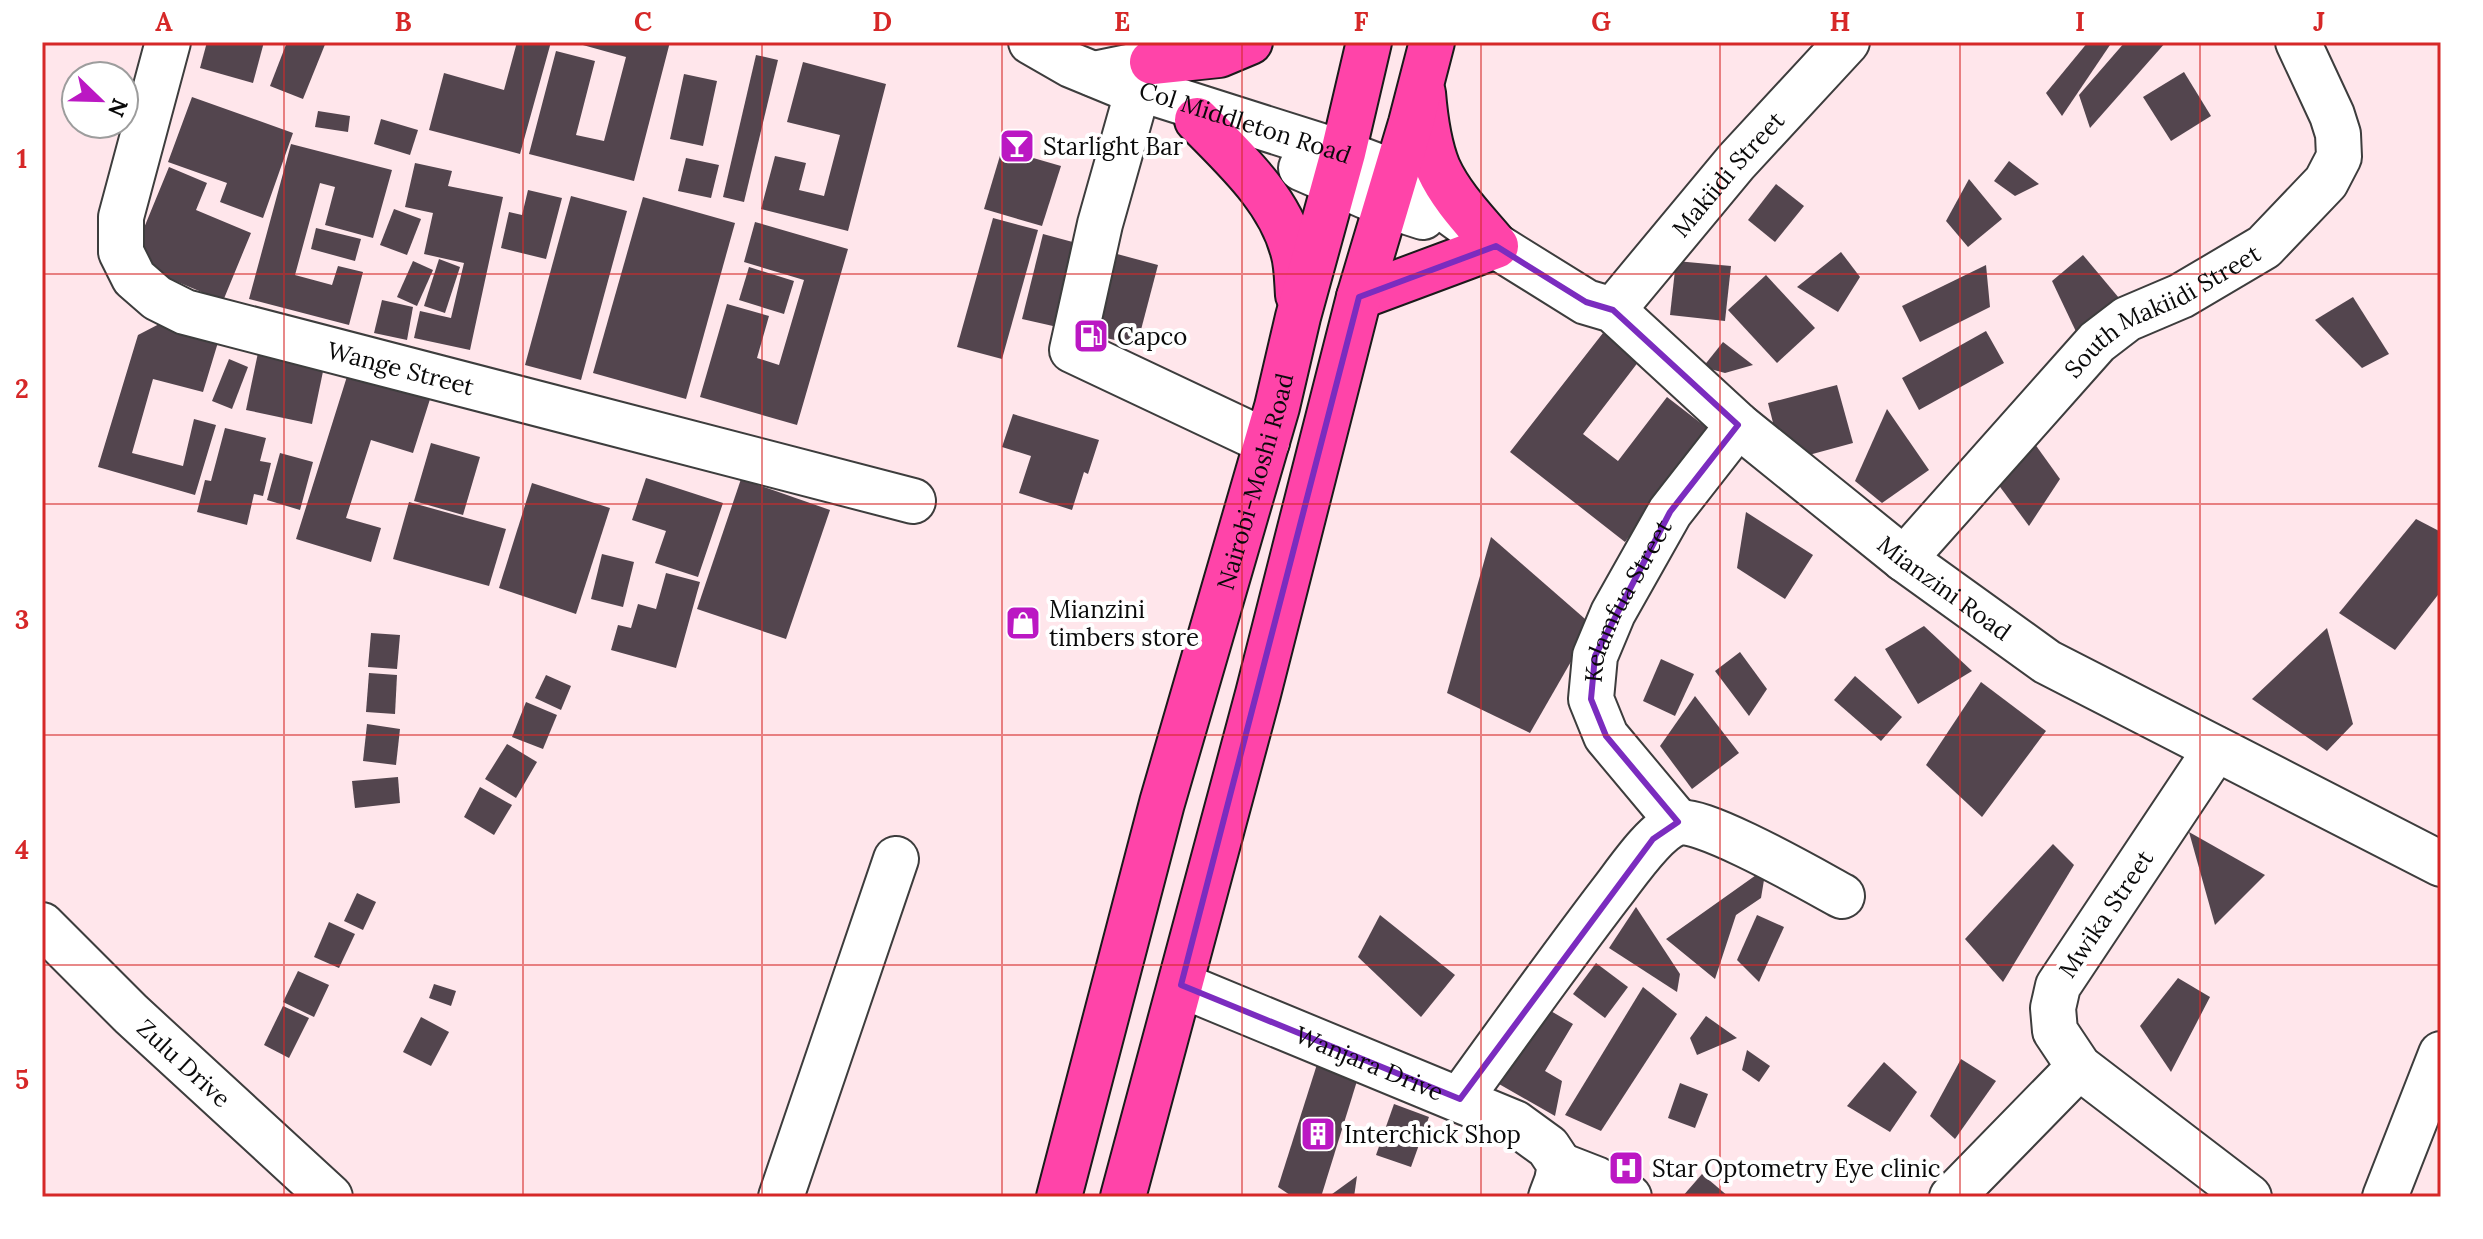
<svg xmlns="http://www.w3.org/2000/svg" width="2483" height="1239" font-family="Lora,serif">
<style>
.building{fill:#53454e}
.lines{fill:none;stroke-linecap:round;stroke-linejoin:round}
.minor-casing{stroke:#3d3d3d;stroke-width:48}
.highway-casing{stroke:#1b1b1b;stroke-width:48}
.minor{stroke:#fff;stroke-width:44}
.highway{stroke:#ff44a9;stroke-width:44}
.marked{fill:none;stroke:#7b2cbf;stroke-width:6;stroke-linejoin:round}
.grid{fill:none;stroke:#d62828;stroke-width:2;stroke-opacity:0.55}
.labels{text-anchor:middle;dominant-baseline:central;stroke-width:8;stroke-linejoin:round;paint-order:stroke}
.street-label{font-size:24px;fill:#0a0a0a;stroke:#fff}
.poi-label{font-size:24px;fill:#0a0a0a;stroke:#fff;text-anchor:start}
.neatline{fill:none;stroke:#d62828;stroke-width:3}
.grid-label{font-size:26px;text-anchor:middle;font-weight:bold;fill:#d62828}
</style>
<rect width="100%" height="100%" fill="#ffe6eb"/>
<g class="building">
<path d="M 207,42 L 264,42 L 253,83 L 200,68 Z"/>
<path d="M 287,42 L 326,42 L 303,99 L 270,86 Z"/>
<path d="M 517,42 L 551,42 L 520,154 L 429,130 L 444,73 L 504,90 Z"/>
<path d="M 572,42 L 670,42 L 634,181 L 529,154 L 556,51 L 595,61 L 576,135 L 604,141 L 626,57 Z"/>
<path d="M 2088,42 L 2112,42 L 2062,116 L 2046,93 Z"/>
<path d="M 2125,42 L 2166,42 L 2090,128 L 2079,95 Z"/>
<path d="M 756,55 L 778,60 L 744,202 L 723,197 Z"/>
<path d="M 803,62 L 886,84 L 848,231 L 761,209 L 775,156 L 806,163 L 799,190 L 824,196 L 840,135 L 787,122 Z"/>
<path d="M 2184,72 L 2211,116 L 2171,141 L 2143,97 Z"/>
<path d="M 684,74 L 717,81 L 703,146 L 670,139 Z"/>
<path d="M 192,97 L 293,133 L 263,218 L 220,202 L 227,183 L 168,162 Z"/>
<path d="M 318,111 L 350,116 L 348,132 L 315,127 Z"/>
<path d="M 381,119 L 418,130 L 410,155 L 374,144 Z"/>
<path d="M 291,144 L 392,170 L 373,238 L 325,225 L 335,187 L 320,183 L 295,275 L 332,285 L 338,266 L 363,272 L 349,325 L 249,299 Z"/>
<path d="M 1002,149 L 1061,166 L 1042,226 L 984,209 Z"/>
<path d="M 686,158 L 719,165 L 711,198 L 678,191 Z"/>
<path d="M 2009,161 L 2039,184 L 2015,196 L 1994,181 Z"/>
<path d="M 415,163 L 452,171 L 448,186 L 503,197 L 470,350 L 414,338 L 420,311 L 451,318 L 464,263 L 424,254 L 433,213 L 405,207 Z"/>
<path d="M 169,167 L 207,183 L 196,210 L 251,233 L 223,301 L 130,262 Z"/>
<path d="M 1969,179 L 2002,219 L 1968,247 L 1946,221 Z"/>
<path d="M 1776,184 L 1804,206 L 1775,242 L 1748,220 Z"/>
<path d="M 528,190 L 562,198 L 546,259 L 501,248 L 509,212 L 522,215 Z"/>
<path d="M 571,196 L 627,211 L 581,380 L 525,365 Z"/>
<path d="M 643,197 L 735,223 L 686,399 L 593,373 Z"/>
<path d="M 394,209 L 421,219 L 407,255 L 380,245 Z"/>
<path d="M 993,218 L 1038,230 L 1002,359 L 957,347 Z"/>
<path d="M 755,222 L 848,249 L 797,425 L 700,397 L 727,304 L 769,316 L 757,358 L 779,365 L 804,280 L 744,262 Z"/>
<path d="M 316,228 L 361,239 L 355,261 L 311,249 Z"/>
<path d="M 1043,234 L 1158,265 L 1137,345 L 1022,319 Z"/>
<path d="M 1841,252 L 1860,277 L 1838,312 L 1797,287 Z"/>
<path d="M 2083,255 L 2124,304 L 2080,340 L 2052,281 Z"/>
<path d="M 439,259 L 460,267 L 445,313 L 424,306 Z"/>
<path d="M 413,261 L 433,270 L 417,306 L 397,297 Z"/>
<path d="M 1676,261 L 1731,266 L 1725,321 L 1670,315 Z"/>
<path d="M 1986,265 L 1990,307 L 1920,342 L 1902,306 Z"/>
<path d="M 749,267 L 794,281 L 784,314 L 739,300 Z"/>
<path d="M 1766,275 L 1815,328 L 1777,363 L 1728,310 Z"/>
<path d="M 2353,297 L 2389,354 L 2362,368 L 2315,320 Z"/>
<path d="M 382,300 L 413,307 L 407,340 L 374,333 Z"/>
<path d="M 165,321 L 219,339 L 203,392 L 153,379 L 132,453 L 183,466 L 194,419 L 216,425 L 195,495 L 98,467 L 138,335 Z"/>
<path d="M 1986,331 L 2004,363 L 1919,410 L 1902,378 Z"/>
<path d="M 1603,333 L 1639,361 L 1583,434 L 1618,461 L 1667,397 L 1711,431 L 1625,542 L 1510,452 Z"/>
<path d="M 1723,342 L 1753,365 L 1725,373 L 1703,367 Z"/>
<path d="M 259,348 L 325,362 L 312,424 L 246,410 Z"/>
<path d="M 229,359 L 248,367 L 232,409 L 212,401 Z"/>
<path d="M 349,370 L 431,396 L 413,453 L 371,440 L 346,518 L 381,528 L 371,562 L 296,539 Z"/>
<path d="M 1837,385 L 1853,443 L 1783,462 L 1768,403 Z"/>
<path d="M 1887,409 L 1929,470 L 1882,503 L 1855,481 Z"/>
<path d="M 1013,414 L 1099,440 L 1088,474 L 1084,472 L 1072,510 L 1019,493 L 1031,456 L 1002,447 Z"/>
<path d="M 225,428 L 266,438 L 260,461 L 271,463 L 263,496 L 254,494 L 247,525 L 197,512 L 205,480 L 211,481 Z"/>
<path d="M 2032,440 L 2060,479 L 2029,526 L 1989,472 Z"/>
<path d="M 431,443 L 480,457 L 463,515 L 414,501 Z"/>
<path d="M 280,453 L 313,462 L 300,510 L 267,500 Z"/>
<path d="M 646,478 L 723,503 L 698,577 L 655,563 L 666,531 L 632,520 Z"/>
<path d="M 741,479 L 830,510 L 786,639 L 697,609 Z"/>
<path d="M 532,483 L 610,508 L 576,614 L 499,588 Z"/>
<path d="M 409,502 L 506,529 L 489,586 L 393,559 Z"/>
<path d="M 1746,512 L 1813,555 L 1785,599 L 1737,568 Z"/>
<path d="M 2416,519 L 2441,532 L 2441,591 L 2395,650 L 2339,613 Z"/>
<path d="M 1491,537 L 1592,625 L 1530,733 L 1447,693 Z"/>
<path d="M 602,554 L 634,562 L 623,607 L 591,599 Z"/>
<path d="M 666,573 L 700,582 L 676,668 L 611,650 L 618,625 L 631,628 L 638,604 L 656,609 Z"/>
<path d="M 1924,626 L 1972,671 L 1918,704 L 1885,649 Z"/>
<path d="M 2327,628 L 2353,724 L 2327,751 L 2252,699 Z"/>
<path d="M 371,633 L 400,635 L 397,669 L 368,667 Z"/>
<path d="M 1740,652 L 1767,689 L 1749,716 L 1715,671 Z"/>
<path d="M 1661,659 L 1694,674 L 1675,716 L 1643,701 Z"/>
<path d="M 369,673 L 397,675 L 395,714 L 366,712 Z"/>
<path d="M 546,675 L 571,686 L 561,710 L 535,698 Z"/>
<path d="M 1855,676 L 1902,717 L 1881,741 L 1834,700 Z"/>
<path d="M 1981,682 L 2046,731 L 1982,817 L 1926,765 Z"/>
<path d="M 1695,696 L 1739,753 L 1692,789 L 1660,746 Z"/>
<path d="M 526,702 L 557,715 L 543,749 L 512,737 Z"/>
<path d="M 367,724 L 400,729 L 396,765 L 363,761 Z"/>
<path d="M 507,744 L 537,762 L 516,798 L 485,779 Z"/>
<path d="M 398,777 L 400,803 L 355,808 L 352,781 Z"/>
<path d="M 480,787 L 512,805 L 494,835 L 464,817 Z"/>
<path d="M 2189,832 L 2265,875 L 2215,925 Z"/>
<path d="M 2053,844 L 2074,865 L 2003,982 L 1965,939 Z"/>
<path d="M 1766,868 L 1761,898 L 1736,915 L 1715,979 L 1666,939 Z"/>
<path d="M 357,893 L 376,902 L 363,930 L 344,921 Z"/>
<path d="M 1636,907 L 1680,974 L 1677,992 L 1609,948 Z"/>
<path d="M 1380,915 L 1455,975 L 1421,1017 L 1358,957 Z"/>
<path d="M 1757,915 L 1784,927 L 1759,982 L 1737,960 Z"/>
<path d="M 329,922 L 355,934 L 339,968 L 314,957 Z"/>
<path d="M 1596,963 L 1628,987 L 1605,1018 L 1573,994 Z"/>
<path d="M 298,971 L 329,985 L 314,1017 L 283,1002 Z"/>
<path d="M 2178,978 L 2210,997 L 2171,1072 L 2140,1026 Z"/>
<path d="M 434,984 L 456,991 L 451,1006 L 429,998 Z"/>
<path d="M 1643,987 L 1677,1014 L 1601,1131 L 1565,1115 Z"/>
<path d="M 283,1006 L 309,1018 L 289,1058 L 264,1045 Z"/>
<path d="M 1544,1007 L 1573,1024 L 1545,1071 L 1562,1081 L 1555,1116 L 1499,1084 Z"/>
<path d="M 1706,1016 L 1737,1038 L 1697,1055 L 1690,1038 Z"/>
<path d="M 421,1017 L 449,1032 L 431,1066 L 403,1052 Z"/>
<path d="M 1747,1050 L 1770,1066 L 1759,1082 L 1742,1070 Z"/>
<path d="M 1319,1058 L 1357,1081 L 1321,1197 L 1293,1197 L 1278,1187 Z"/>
<path d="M 1961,1059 L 1996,1081 L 1955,1139 L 1930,1116 Z"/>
<path d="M 1884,1062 L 1917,1092 L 1890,1132 L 1847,1106 Z"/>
<path d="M 1680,1083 L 1708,1094 L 1695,1128 L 1668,1118 Z"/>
<path d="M 1394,1104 L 1429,1117 L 1411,1167 L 1376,1155 Z"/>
<path d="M 1702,1174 L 1729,1197 L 1682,1197 Z"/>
<path d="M 1357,1176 L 1354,1197 L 1328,1197 Z"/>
</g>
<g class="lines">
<defs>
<g id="minor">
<path id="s1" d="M 168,42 L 121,217 L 121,252 L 134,278 L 157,298 L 185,312 L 913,501"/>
<path d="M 1031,42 L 1071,65 L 1122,86"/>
<path id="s2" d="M 1152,62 L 1094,74 L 1343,153 L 1396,173 L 1496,246 L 1586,302 L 1613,310 L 1738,425 L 1904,559 L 2047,662 L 2441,864"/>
<path d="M 1137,93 L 1100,224 L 1072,350 L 1267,442"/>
<path d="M 1301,168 L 1386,205 L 1423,217"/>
<path id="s3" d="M 1613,310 L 1736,162 L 1847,42"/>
<path id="s4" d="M 1904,559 L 2097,342 L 2127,319 L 2181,296 L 2264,247 L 2326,182 L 2339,157 L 2338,134 L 2332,115 L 2298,42"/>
<path d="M 2216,749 L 2058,986 L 2053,1008 L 2055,1031 L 2079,1067 L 2249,1197"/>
<path id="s5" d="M 1678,822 L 1606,736 L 1591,699 L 1595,656 L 1613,613 L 1670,512 L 1738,425"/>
<path id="s6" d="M 42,925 L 131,1014 L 330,1197"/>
<path id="s7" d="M 1181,985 L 1515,1123 L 1548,1147 L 1560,1165 L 1557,1181 L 1551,1197"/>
<path d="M 1460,1099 C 1510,1030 1559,961 1611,893 C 1626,874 1654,831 1677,823 C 1700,815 1816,882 1842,896"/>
<path d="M 1560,1165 L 1596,1179 L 1629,1197"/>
<path d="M 781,1197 L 896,859"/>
<path d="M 1952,1197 L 2079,1067"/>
<path d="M 2385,1197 L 2441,1054"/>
</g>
<g id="highway">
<path d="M 1152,62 L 1219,55 L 1250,42"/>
<path d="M 1197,120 C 1234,158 1279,198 1293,251 C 1297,264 1297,281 1298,295"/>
<path d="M 1359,297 L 1496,246 C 1476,222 1451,197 1438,168 C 1429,146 1425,117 1423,93"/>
<path id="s8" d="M 1059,1197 L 1162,803 L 1277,407 L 1298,317 L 1343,153 L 1369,42"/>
<path d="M 1123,1197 L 1258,694 L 1359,297 L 1411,123 L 1432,42"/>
</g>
</defs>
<use href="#minor" class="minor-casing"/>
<use href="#highway" class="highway-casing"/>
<use href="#minor" class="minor"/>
<use href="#highway" class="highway"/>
</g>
<path class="marked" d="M 1496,246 L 1586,302 L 1613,310 L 1738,425 L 1670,512 L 1595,656 L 1591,699 L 1606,736 L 1678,822 L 1653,839 L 1460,1099 L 1181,985 L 1359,297 Z"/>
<path class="grid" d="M 284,42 L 284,1197M 523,42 L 523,1197M 762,42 L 762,1197M 1002,42 L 1002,1197M 1242,42 L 1242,1197M 1481,42 L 1481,1197M 1720,42 L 1720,1197M 1960,42 L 1960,1197M 2200,42 L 2200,1197M 42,274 L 2441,274M 42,504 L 2441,504M 42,735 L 2441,735M 42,965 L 2441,965"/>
<defs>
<symbol id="bar-square" viewBox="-11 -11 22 22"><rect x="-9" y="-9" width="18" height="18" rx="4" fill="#bb18c3" stroke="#fff"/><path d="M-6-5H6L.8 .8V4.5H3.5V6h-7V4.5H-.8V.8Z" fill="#fff"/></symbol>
<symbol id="fuel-square" viewBox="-11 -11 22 22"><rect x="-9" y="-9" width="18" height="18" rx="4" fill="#bb18c3" stroke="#fff"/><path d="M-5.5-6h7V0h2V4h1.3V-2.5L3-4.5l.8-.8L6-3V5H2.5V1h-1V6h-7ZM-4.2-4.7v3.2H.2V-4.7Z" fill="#fff"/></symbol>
<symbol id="shop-square" viewBox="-11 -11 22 22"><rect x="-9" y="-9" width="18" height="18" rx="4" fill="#bb18c3" stroke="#fff"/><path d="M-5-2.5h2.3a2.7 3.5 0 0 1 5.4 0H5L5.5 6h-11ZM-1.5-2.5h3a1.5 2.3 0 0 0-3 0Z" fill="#fff"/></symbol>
<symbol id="building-square" viewBox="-11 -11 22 22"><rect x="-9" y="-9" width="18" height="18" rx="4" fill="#bb18c3" stroke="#fff"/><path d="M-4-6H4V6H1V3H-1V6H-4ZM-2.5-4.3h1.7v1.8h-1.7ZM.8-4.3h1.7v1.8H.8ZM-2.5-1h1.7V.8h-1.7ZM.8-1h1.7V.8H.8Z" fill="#fff"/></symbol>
<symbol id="hospital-square" viewBox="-11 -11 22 22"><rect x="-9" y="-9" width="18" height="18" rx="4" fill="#bb18c3" stroke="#fff"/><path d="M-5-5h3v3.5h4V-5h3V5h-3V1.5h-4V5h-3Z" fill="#fff"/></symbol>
</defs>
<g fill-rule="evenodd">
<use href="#bar-square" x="997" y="126" width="40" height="40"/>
<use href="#fuel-square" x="1071" y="316" width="40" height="40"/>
<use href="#shop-square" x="1003" y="603" width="40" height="40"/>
<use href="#building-square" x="1298" y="1114" width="40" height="40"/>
<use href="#hospital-square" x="1606" y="1148" width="40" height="40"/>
</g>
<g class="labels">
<g class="street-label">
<text stroke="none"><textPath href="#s2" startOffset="218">Col Middleton Road</textPath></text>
<text stroke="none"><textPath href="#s3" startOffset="178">Makiidi Street</textPath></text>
<text stroke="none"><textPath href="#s4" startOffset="362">South Makiidi Street</textPath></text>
<text stroke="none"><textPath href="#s1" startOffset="530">Wange Street</textPath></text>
<text stroke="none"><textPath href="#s8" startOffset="742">Nairobi-Moshi Road</textPath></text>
<text stroke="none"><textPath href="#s2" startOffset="1068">Mianzini Road</textPath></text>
<text stroke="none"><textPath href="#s5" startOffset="258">Kelamfua Street</textPath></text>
<text transform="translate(2106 914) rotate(-56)">Mwika Street</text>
<text stroke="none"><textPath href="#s6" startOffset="198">Zulu Drive</textPath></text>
<text stroke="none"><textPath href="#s7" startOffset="204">Wanjara Drive</textPath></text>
</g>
<g class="poi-label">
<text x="1043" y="146">Starlight Bar</text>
<text x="1117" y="336">Capco</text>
<text x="1049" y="609">Mianzini<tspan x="1049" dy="28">timbers store</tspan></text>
<text x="1344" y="1134">Interchick Shop</text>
<text x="1652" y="1168">Star Optometry Eye clinic</text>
</g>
</g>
<rect width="2483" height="1239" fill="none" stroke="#ffffff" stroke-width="88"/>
<g transform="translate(100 100) rotate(113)"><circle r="38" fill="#ffffff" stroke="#9d9d9d" stroke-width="2"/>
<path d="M0-6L14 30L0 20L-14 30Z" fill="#bb18c3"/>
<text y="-12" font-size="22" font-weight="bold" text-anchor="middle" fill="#0a0a0a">N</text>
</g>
<rect x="44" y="44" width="2395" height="1151" class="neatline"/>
<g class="grid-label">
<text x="164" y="31">A</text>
<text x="403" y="31">B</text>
<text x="643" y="31">C</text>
<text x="882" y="31">D</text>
<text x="1122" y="31">E</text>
<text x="1361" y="31">F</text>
<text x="1601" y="31">G</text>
<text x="1840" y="31">H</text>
<text x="2080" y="31">I</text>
<text x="2319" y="31">J</text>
<text x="22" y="168">1</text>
<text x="22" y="398">2</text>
<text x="22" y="629">3</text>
<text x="22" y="859">4</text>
<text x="22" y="1089">5</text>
</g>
</svg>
